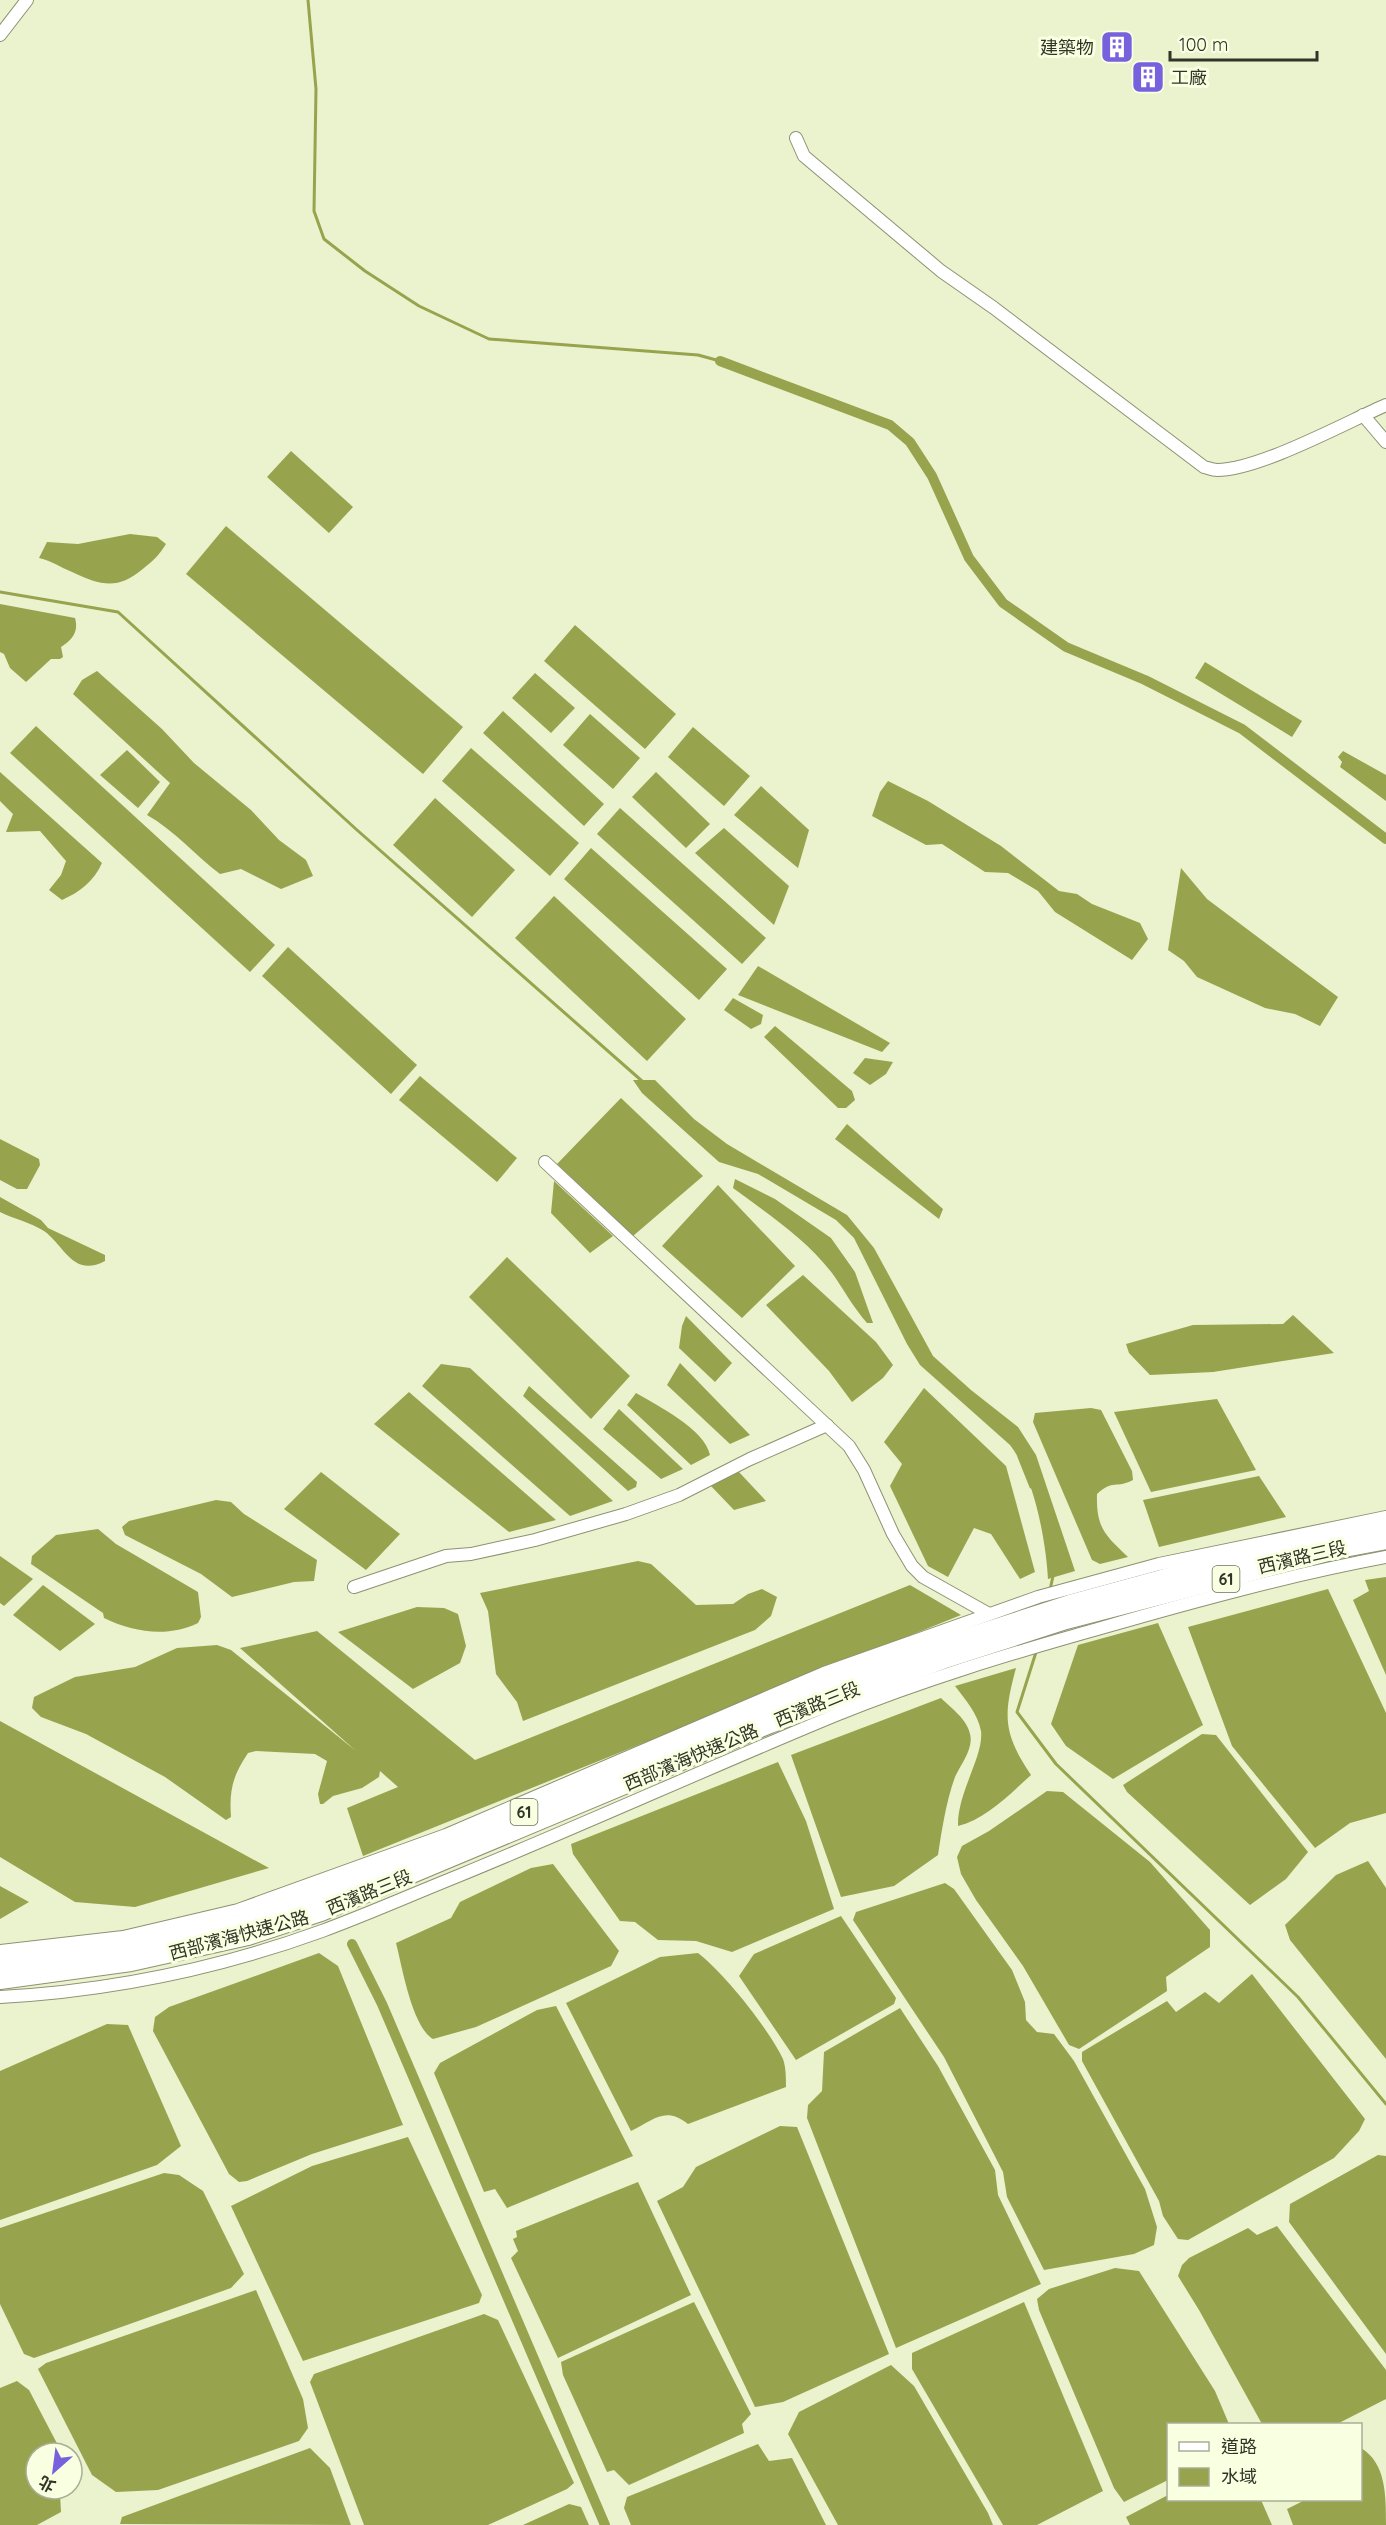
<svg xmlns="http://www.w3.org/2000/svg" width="1386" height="2525" font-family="Quicksand,'Noto Sans TC',sans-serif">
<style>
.water{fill:#98a34d}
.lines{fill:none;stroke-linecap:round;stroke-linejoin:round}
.stream{stroke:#98a34d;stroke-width:3}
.canal{stroke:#98a34d;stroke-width:10}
.minor-casing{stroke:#8d9271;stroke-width:14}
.highway-casing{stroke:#8d9271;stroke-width:20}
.minor{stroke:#fff;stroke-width:12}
.highway{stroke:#fff;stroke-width:18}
.labels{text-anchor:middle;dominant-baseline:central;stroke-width:6;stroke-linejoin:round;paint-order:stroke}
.shield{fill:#f9ffe1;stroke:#6d715e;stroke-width:1.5}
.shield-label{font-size:16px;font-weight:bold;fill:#313426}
.poi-label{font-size:18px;fill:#313426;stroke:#f9ffe1;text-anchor:end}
.street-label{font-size:18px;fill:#313426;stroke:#f9ffe1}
</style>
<rect width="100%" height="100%" fill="#ebf2ce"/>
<g class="water">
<path d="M 291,451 L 353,507 L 329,533 L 267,477 Z"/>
<path d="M 226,526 L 463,727 L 423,774 L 186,574 Z"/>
<path d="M 130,534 L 157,537 L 166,544 C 160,554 153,561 144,568 C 118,590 102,586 72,572 C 60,567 52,561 39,558 L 47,542 L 78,544 Z"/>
<path d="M 0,604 L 75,618 C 79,632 72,640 61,647 L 63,657 L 60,659 L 51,659 L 26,682 L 10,668 L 4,654 L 0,652 Z"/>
<path d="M 575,625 L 676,714 L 645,749 L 544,661 Z"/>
<path d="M 1205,662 L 1302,721 L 1292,737 L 1195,678 Z"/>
<path d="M 97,671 L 162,729 L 194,763 L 251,810 L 279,840 L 306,860 L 313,876 L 281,889 L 241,869 L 220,874 C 195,855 174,830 147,815 L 170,783 L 73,694 L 82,680 Z"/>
<path d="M 535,673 L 575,708 L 551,733 L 512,698 Z"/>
<path d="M 503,711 L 604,804 L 584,826 L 483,733 Z"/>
<path d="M 590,714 L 640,758 L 613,789 L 563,745 Z"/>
<path d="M 36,726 L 275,945 L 250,972 L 10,753 Z"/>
<path d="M 693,727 L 750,776 L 724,806 L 668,757 Z"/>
<path d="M 471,748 L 579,843 L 550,876 L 442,781 Z"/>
<path d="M 127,750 L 160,782 L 138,808 L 100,775 Z"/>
<path d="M 1343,751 L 1386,775 L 1386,801 L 1340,767 L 1342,762 L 1338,757 Z"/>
<path d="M 0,772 L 102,863 C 94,881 80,892 62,900 L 49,890 L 61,875 L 66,861 L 40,831 L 6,832 L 13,814 L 0,801 Z"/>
<path d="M 656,772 L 710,824 L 686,848 L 632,797 Z"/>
<path d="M 888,781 L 928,801 L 1001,846 L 1059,891 L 1077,894 L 1092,904 L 1140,923 L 1148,939 L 1132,960 L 1055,912 L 1038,891 L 1008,873 L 985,872 L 942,844 L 926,845 L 872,816 L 880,792 Z"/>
<path d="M 761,786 L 809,830 L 798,868 L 734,815 Z"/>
<path d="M 435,798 L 515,870 L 472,917 L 393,845 Z"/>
<path d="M 620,808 L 766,938 L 742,964 L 597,834 Z"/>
<path d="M 724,828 L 789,886 L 774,925 L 695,853 Z"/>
<path d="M 591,848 L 727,969 L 699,1000 L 564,879 Z"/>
<path d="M 1181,868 L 1207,899 L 1338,997 L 1320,1026 L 1295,1014 L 1265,1008 L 1197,977 L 1184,961 L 1168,950 Z"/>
<path d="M 554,896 L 686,1019 L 647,1061 L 515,938 Z"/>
<path d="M 288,947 L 417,1065 L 391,1094 L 262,976 Z"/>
<path d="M 758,966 L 890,1043 L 882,1052 L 738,995 Z"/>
<path d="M 733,998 L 763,1015 L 761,1024 L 751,1029 L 724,1010 Z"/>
<path d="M 775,1026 L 852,1091 L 855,1100 L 846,1108 L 838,1108 L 764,1037 Z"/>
<path d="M 865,1058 L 893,1062 L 886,1074 L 870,1085 L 853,1073 Z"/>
<path d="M 420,1076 L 517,1158 L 497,1182 L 399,1100 Z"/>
<path d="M 633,1080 L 655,1080 L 694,1119 L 727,1144 L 847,1215 L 874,1248 L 933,1356 L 971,1390 L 1018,1427 L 1036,1455 L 1075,1571 L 1048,1579 C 1046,1541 1034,1476 1010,1445 L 920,1365 L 907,1344 L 854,1238 L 836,1220 L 758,1174 L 719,1162 L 642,1093 Z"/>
<path d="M 621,1098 L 703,1176 L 633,1236 L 557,1164 Z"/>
<path d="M 847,1124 L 943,1209 L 939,1219 L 835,1139 Z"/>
<path d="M 0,1139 L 39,1159 L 40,1165 L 27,1189 L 17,1189 L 0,1180 Z"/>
<path d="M 735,1179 L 775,1199 L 831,1238 L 855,1272 L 873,1323 L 867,1323 C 853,1307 844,1290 832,1273 C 805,1238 768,1214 733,1188 Z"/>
<path d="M 554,1181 L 613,1236 L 590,1253 L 551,1213 Z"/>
<path d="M 718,1185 L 795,1266 L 742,1318 L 662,1246 Z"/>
<path d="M 0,1197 L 41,1220 L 48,1228 L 105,1255 L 105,1261 C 73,1278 65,1246 44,1231 C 30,1222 14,1219 0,1212 Z"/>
<path d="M 507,1257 L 630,1376 L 591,1419 L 469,1297 Z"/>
<path d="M 803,1275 L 876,1342 L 893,1365 L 883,1378 L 852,1402 L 829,1371 L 766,1305 Z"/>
<path d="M 1293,1315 L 1334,1353 L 1213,1372 L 1150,1375 L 1129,1353 L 1126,1344 L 1193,1325 L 1283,1324 Z"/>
<path d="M 686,1316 L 732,1363 L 715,1382 L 679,1348 L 682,1326 Z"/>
<path d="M 680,1363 L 750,1435 L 730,1444 L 667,1385 Z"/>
<path d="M 441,1364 L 470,1368 L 613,1501 L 570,1516 L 422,1386 Z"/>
<path d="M 529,1386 L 637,1482 L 636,1487 L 628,1491 L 523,1396 Z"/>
<path d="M 924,1388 L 1006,1466 L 1035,1572 L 1020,1579 L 991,1534 L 974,1528 L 948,1577 L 928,1566 L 890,1486 L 902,1464 L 884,1442 Z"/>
<path d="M 409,1392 L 556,1520 L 509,1532 L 374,1424 Z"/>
<path d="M 636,1393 C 658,1406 705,1429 710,1455 L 691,1465 L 627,1405 Z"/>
<path d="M 1217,1399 L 1256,1470 L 1151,1492 L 1114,1412 Z"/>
<path d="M 1091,1408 L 1101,1410 L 1132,1471 L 1133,1480 C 1116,1489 1113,1479 1097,1494 C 1096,1528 1105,1535 1128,1557 L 1100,1564 L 1092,1560 L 1033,1422 L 1035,1413 Z"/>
<path d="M 619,1409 L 683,1469 L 661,1479 L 603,1429 Z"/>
<path d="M 738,1471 L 766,1501 L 734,1510 L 710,1485 Z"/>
<path d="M 321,1472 L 400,1534 L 366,1570 L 284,1509 Z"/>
<path d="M 1259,1476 L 1286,1517 L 1159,1547 L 1143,1500 Z"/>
<path d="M 216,1500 L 231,1502 L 244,1514 L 317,1560 L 314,1581 L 294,1582 L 232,1597 L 201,1574 L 125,1535 L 122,1527 L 129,1521 Z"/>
<path d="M 98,1529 L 116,1544 L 198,1592 L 201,1617 L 198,1623 C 167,1638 133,1632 104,1618 L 103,1613 L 31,1564 L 32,1556 L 56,1535 Z"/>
<path d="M 0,1556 L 33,1579 L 4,1606 L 0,1603 Z"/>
<path d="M 638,1561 L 651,1564 L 696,1605 L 733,1604 L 748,1594 L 762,1589 L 777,1597 L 771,1616 L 755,1630 L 523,1721 L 517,1702 L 496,1674 L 488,1611 L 480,1593 Z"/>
<path d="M 1386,1577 L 1386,1675 L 1353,1600 L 1369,1591 L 1365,1580 Z"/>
<path d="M 43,1585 L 95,1624 L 60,1651 L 13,1615 Z"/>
<path d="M 910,1585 L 961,1615 L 363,1856 L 347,1808 L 398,1787 L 380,1771 L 379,1777 L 362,1788 L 333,1796 L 323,1804 L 320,1804 L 318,1794 L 327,1761 L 315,1754 L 256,1751 L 248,1753 C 233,1775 229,1790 231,1817 L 226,1820 L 165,1777 L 86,1734 L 41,1717 L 32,1708 L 34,1697 L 75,1677 L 135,1667 L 177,1648 L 217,1645 L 231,1650 L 356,1751 L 240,1648 L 317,1631 L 475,1760 Z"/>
<path d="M 1328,1589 L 1386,1713 L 1386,1813 L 1350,1823 L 1315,1848 L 1232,1746 L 1188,1627 Z"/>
<path d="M 417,1607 L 444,1608 L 458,1614 L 466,1646 L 460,1663 L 413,1689 L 338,1632 Z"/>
<path d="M 1158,1623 L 1203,1725 L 1113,1779 L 1066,1746 L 1051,1724 L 1078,1645 Z"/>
<path d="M 1016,1668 C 1003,1716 1003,1733 1031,1775 C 1010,1794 986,1819 958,1826 C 957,1793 984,1756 981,1731 C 978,1714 965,1699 955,1686 Z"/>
<path d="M 941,1698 C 951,1708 967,1719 970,1734 C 974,1748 961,1764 955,1777 C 946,1802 942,1829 938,1855 L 894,1886 L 841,1897 L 791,1755 Z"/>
<path d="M 0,1721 L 269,1868 L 135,1907 L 75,1902 L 0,1857 Z"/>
<path d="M 1202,1734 L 1216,1735 L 1308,1852 L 1286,1879 L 1250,1905 L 1127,1792 L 1123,1785 Z"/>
<path d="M 778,1762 L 806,1821 L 834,1909 L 732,1952 L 696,1941 L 658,1940 L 635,1922 L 620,1921 L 573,1854 L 571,1844 Z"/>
<path d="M 1047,1791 L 1063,1792 L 1150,1862 L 1210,1930 L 1210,1947 L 1166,1977 L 1167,1991 L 1079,2049 L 1069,2045 L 1023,1966 L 976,1900 L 961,1874 L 957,1857 L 962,1846 L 989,1831 Z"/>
<path d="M 1368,1861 L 1386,1888 L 1386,2059 L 1290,1940 L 1285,1925 L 1336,1875 Z"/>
<path d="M 553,1864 L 619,1951 L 611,1966 L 476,2027 L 433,2039 C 412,2027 402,1966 396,1943 L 451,1918 L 460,1902 L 531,1868 Z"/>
<path d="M 945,1883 L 954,1889 L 1012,1970 L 1025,2002 L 1026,2020 L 1037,2032 L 1054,2034 L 1074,2061 L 1145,2189 L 1157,2227 L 1154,2245 L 1134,2254 L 1044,2270 L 1007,2197 L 1003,2172 L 944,2057 L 853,1920 L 856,1912 Z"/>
<path d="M 0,1886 L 29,1902 L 0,1919 Z"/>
<path d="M 841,1916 L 896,1998 L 894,2004 L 796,2060 L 739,1976 L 754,1954 Z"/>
<path d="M 319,1953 L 338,1966 L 403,2125 L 312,2154 L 247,2181 L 239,2182 L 229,2174 L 153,2031 L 155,2017 L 169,2007 Z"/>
<path d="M 698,1953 C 725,1974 768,2028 783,2059 C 786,2067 786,2079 786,2087 L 688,2124 C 665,2106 654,2120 631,2131 L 566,2003 L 660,1957 Z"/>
<path d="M 1252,1974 L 1365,2119 L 1359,2131 L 1334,2158 L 1188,2240 L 1178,2239 L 1163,2216 L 1159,2201 L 1082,2061 L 1082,2052 L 1167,2001 L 1176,2012 L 1205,1992 L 1219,2003 Z"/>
<path d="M 556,2006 L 633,2156 L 507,2208 L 495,2189 L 484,2192 L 434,2073 L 440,2063 L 537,2010 Z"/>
<path d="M 900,2008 L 938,2066 L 995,2170 L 998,2195 L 1041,2284 L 896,2348 L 807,2118 L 808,2105 L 822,2091 L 824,2052 Z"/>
<path d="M 107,2024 L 128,2025 L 181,2146 L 157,2165 L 0,2220 L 0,2071 Z"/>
<path d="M 780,2126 L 797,2127 L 889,2354 L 783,2402 L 755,2407 L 657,2201 L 683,2187 L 696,2167 Z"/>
<path d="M 408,2137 L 482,2295 L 479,2303 L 303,2361 L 231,2206 L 312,2166 Z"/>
<path d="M 1378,2155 L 1386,2156 L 1386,2354 L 1289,2222 L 1290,2204 Z"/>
<path d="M 164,2173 L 179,2175 L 203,2191 L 244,2274 L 231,2288 L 34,2358 L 24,2354 L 0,2304 L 0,2228 Z"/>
<path d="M 638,2182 L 691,2295 L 558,2358 L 511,2258 L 518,2251 L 513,2239 L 517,2237 L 516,2231 Z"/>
<path d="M 1277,2226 L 1386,2370 L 1386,2399 L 1337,2424 L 1262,2424 L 1199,2310 L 1178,2276 L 1182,2265 L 1189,2258 L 1248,2228 L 1257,2235 Z"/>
<path d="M 1115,2268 L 1139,2271 L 1215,2391 L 1229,2424 L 1168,2424 L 1168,2480 L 1124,2502 L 1114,2488 L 1039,2310 L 1037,2299 L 1049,2289 Z"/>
<path d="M 256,2290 L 303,2399 L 308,2428 L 299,2441 L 158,2490 L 116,2492 L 92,2475 L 38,2369 L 46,2363 Z"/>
<path d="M 694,2302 L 751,2414 L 742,2424 L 744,2433 L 629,2485 L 614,2470 L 607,2472 L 563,2375 L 561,2362 Z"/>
<path d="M 1024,2302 L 1103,2491 L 1037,2525 L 1003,2525 L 912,2369 L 912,2353 Z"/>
<path d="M 484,2314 L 498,2320 L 574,2483 L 567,2489 L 488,2525 L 364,2525 L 310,2382 L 314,2374 Z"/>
<path d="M 891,2365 L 914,2386 L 988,2513 L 993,2525 L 838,2525 L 788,2434 L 799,2412 Z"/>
<path d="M 17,2381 L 29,2390 L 62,2453 L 36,2453 L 36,2489 L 66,2489 L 60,2494 L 61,2512 L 37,2525 L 0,2525 L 0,2388 Z"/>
<path d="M 758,2444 L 769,2461 L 792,2458 L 826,2525 L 631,2525 L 624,2508 L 627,2497 Z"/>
<path d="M 310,2448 L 330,2468 L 351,2525 L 120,2524 L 122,2517 Z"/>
<path d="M 1361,2448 C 1386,2463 1386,2495 1386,2525 L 1293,2525 L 1287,2509 L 1305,2500 L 1360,2500 Z"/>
<path d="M 1168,2495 L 1168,2500 L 1261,2500 L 1272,2525 L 1130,2525 L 1126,2517 Z"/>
<path d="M 569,2504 L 581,2507 L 589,2525 L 523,2525 Z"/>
</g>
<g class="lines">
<g class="stream">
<path d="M 308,0 L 316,89 L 314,211 L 324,239 L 365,271 L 419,306 L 489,339 L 698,355 L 720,361"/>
<path d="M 0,592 L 118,612 L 357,830 L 642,1081"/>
<path d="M 1019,1457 L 1031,1487"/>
<path d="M 1050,1590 L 1053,1576"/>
<path d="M 1037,1649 L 1017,1712 L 1056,1764 L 1298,1997 L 1386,2104"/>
</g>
<g class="canal">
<path d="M 720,361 L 890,425 L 910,442 L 932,476 L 969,558 L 1003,603 L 1066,647 L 1145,680 L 1242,729 L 1386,839"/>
<path d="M 352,1944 L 382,2004 L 605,2525"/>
</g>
<defs>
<g id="minor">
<path d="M 0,35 L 27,0"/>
<path d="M 796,138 L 804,156 L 941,271 L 994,308 L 1204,467 C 1208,468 1213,470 1217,470 C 1259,470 1345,423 1386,405"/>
<path d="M 1363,415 L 1386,442"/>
<path d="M 545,1162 L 849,1446 L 864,1470 L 893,1534 L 912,1566 L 923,1577 L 989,1614"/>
<path d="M 354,1587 L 446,1556 L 471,1554 L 535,1540 L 626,1514 L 679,1495 L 750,1459 L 827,1425"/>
<path d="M 0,1951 L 123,1937 L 238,1910 L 446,1835 L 824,1673 L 1038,1597 L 1159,1564 L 1386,1517"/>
<path d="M 0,1997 C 109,1991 220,1968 322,1931 C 368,1914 413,1894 458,1876 C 585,1824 710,1767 836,1715 C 922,1680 1012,1653 1101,1628 C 1195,1601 1290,1575 1386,1557"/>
</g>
<g id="highway">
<path d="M 0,1965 L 127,1948 L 242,1924 L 450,1844 L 794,1699 L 962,1639 L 1070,1604 L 1228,1561 L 1386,1527"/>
<path d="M 0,1980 L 131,1962 L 248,1936 L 321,1912 L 770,1724 L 942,1660 L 1066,1620 L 1339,1549 L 1386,1540"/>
</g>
</defs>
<use href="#minor" class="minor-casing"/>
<use href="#highway" class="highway-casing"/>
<use href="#minor" class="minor"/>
<use href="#highway" class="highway"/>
</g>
<defs>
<symbol id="building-square" viewBox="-11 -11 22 22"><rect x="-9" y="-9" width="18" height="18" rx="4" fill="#7761dc" stroke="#f9ffe1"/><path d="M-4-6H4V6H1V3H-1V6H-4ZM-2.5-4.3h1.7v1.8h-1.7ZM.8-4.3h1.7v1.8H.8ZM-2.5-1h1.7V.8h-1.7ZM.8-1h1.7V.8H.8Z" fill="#fff"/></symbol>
</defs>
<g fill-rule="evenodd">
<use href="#building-square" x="1098" y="28" width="38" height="38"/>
<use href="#building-square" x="1129" y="58" width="38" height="38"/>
</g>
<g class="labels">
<g class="shield">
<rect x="1212.5" y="1566" width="27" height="26" rx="4.5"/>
<rect x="510.5" y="1799" width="27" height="26" rx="4.5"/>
</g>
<g class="shield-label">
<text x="1226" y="1579">61</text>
<text x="524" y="1812">61</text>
</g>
<g class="poi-label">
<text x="1094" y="47">建築物</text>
<text x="1171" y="77" text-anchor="start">工廠</text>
</g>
<g class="street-label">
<text transform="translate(1302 1557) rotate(-13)">西濱路三段</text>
<text transform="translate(817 1704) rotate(-22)">西濱路三段</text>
<text transform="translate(691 1757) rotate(-23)">西部濱海快速公路</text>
<text transform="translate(369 1892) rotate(-22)">西濱路三段</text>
<text transform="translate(239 1935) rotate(-15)">西部濱海快速公路</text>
</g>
</g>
<rect x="1167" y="2423" width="195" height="78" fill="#f9ffe1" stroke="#a9ae96" stroke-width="1.5"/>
<rect x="1179" y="2442" width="30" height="9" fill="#ffffff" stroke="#a9ae96" stroke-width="1.5"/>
<text x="1221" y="2453" font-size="18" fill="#313426">道路</text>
<rect x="1179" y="2468" width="30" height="18" fill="#98a34d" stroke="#a9ae96" stroke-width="1.5"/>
<text x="1221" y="2483" font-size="18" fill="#313426">水域</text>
<g transform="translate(54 2471) rotate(208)"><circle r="28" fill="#f9ffe1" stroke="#a9ae96" stroke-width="1.5"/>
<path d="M0-4.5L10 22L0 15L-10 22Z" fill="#7761dc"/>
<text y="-9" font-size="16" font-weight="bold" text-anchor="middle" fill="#313426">北</text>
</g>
<path d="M1170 51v9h147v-9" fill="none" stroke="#313426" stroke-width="3"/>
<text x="1179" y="51" font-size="18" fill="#313426" stroke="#f9ffe1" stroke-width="4.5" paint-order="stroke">100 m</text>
</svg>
